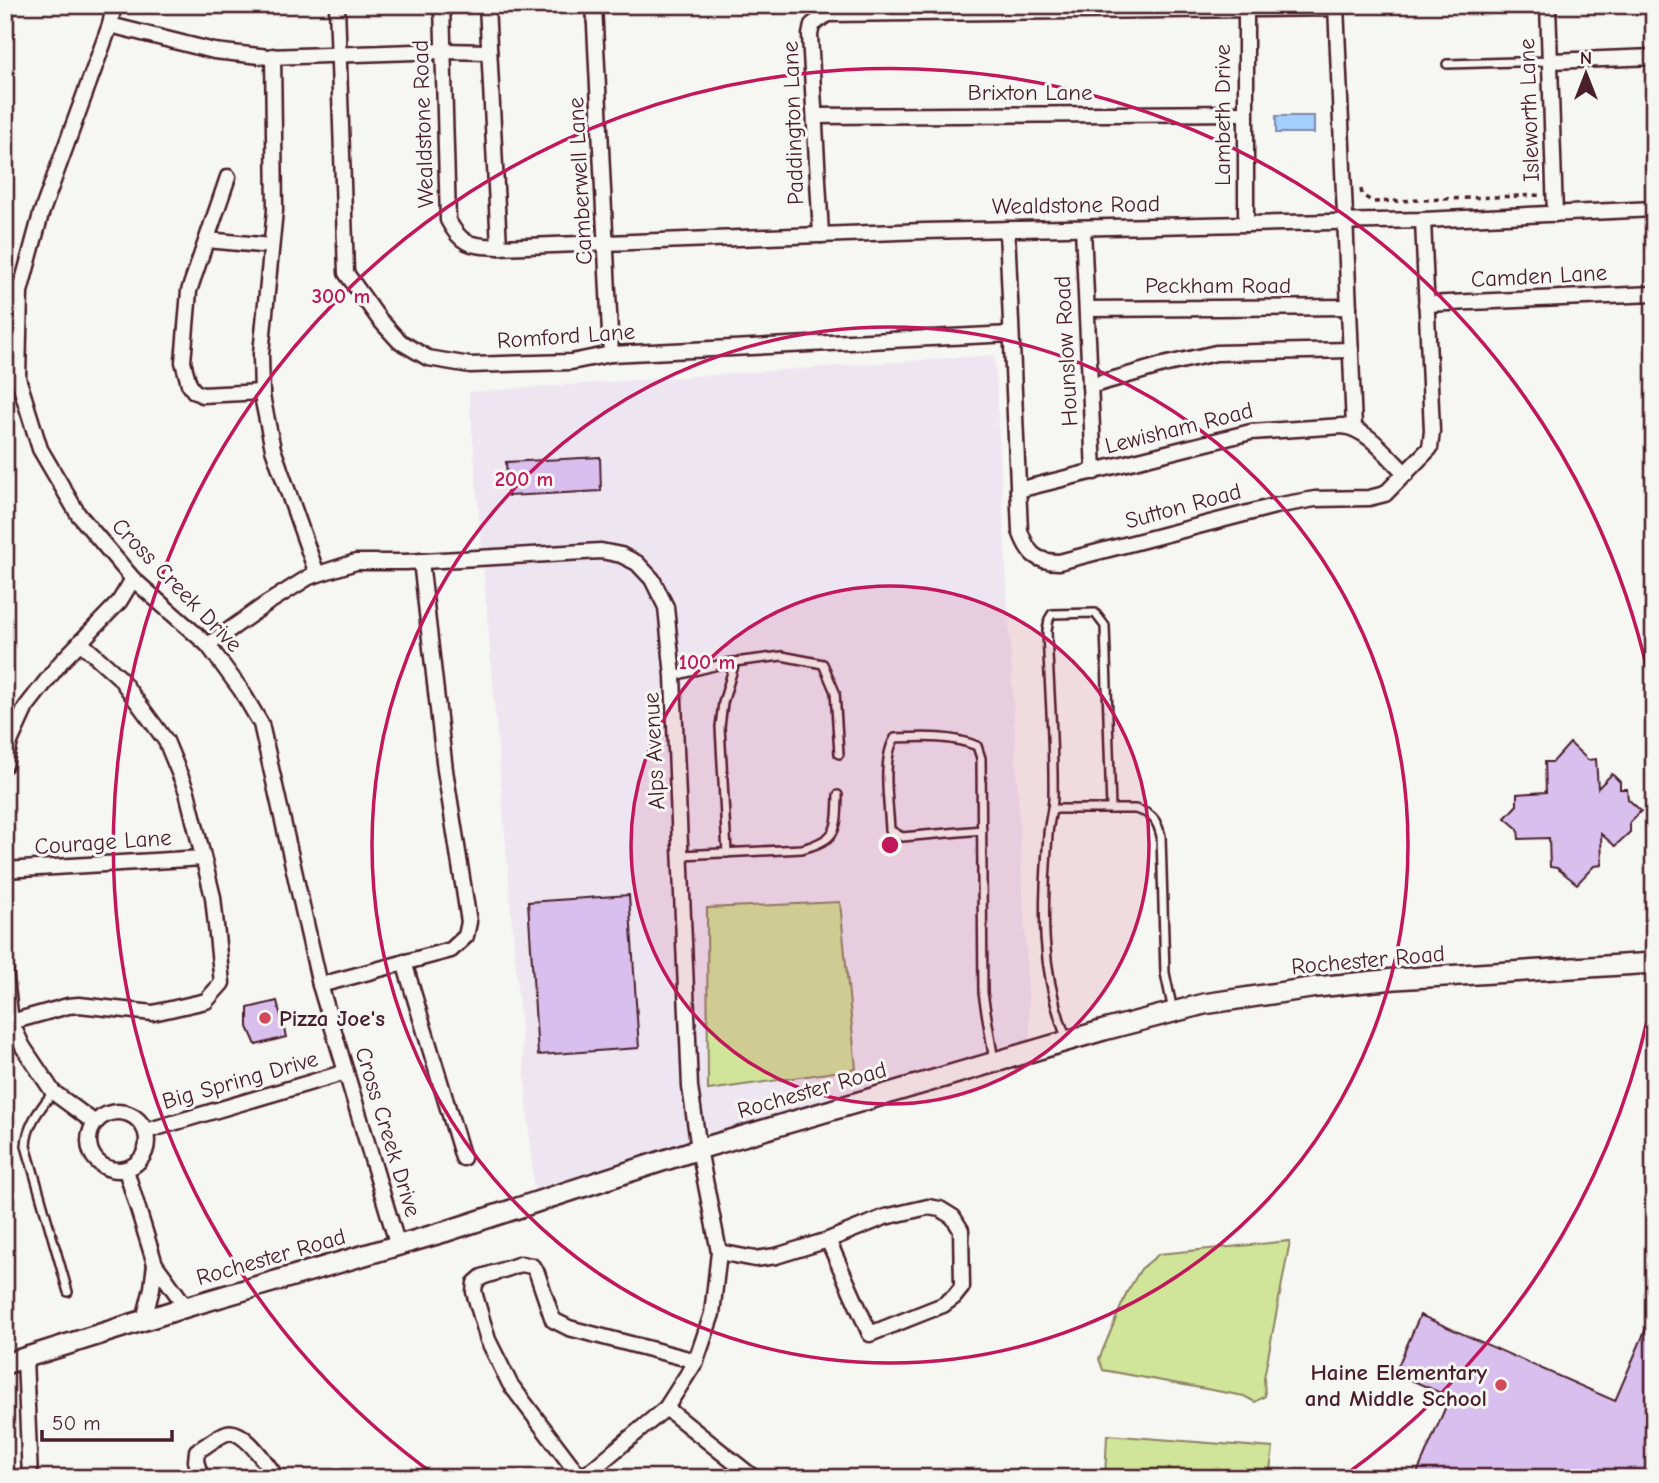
<svg xmlns="http://www.w3.org/2000/svg" width="1659" height="1483" font-family="'Comic Neue',sans-serif">
<style>
.built{fill:#ede6f1}
.green{fill:#d0e59a;stroke:#8d8262;stroke-width:2}
.water{fill:#a2cffd;stroke:#7f89a9;stroke-width:2}
.building{fill:#d9bfee;stroke:#4a1f2b;stroke-width:2}
.lines{fill:none;stroke-linecap:round;stroke-linejoin:round}
.service-casing{stroke:#4a1f2b;stroke-width:12}
.minor-casing{stroke:#4a1f2b;stroke-width:19}
.tertiary-casing{stroke:#4a1f2b;stroke-width:24}
.path{stroke:#4a1f2b;stroke-width:3.5;stroke-dasharray:5 5;stroke-linecap:butt}
.service{stroke:#f6f6f2;stroke-width:7}
.minor{stroke:#f6f6f2;stroke-width:14}
.tertiary{stroke:#f6f6f2;stroke-width:19}
.ring{fill:none;stroke:#c2185b;stroke-width:3.5}
.poi-dot{fill:#d1495b;stroke:#f6f6f2;stroke-width:2.5}
.labels{text-anchor:middle;dominant-baseline:central;stroke-width:6;stroke-linejoin:round;paint-order:stroke}
.street-label{font-size:23px;fill:#4a1f2b;stroke:#f6f6f2}
.poi-label{font-size:23px;font-weight:bold;fill:#4a1f2b;stroke:#f6f6f2;text-anchor:start}
.centre{fill:#c2185b;stroke:#f6f6f2;stroke-width:3.5}
.ring-label{font-size:21px;text-anchor:middle;font-weight:bold;fill:#c2185b;stroke:#f6f6f2;stroke-width:6;stroke-linejoin:round;paint-order:stroke}
</style>
<rect width="100%" height="100%" fill="#f6f6f2"/>
<filter id="ink" filterUnits="userSpaceOnUse"><feTurbulence type="fractalNoise" baseFrequency=".0143" numOctaves="2"/><feDisplacementMap in="SourceGraphic" scale="14" xChannelSelector="R" yChannelSelector="G"/><feConvolveMatrix kernelMatrix="1 2 1 2 8 2 1 2 1" color-interpolation-filters="sRGB"/></filter>
<g filter="url(#ink)">
<path class="built" d="M 995,355 L 1031,1051 L 535,1203 L 469,392 Z"/>
<g class="green">
<path d="M 840,902 L 856,1069 L 708,1090 L 707,908 Z"/>
<path d="M 1290,1241 L 1264,1378 L 1265,1396 L 1255,1402 L 1244,1396 L 1103,1370 L 1099,1359 L 1127,1292 L 1141,1269 L 1159,1254 Z"/>
<path d="M 1107,1435 L 1273,1448 L 1269,1478 L 1105,1478 Z"/>
</g>
<rect class="water" x="1276" y="116" width="38" height="17"/>
<g class="building">
<path d="M 600,457 L 601,491 L 508,496 L 506,462 Z"/>
<path d="M 1570,743 L 1588,760 L 1596,759 L 1598,788 L 1612,774 L 1620,782 L 1620,789 L 1627,789 L 1628,799 L 1641,811 L 1630,822 L 1630,832 L 1615,846 L 1601,834 L 1602,865 L 1594,866 L 1577,884 L 1557,868 L 1550,867 L 1549,838 L 1519,839 L 1518,829 L 1505,818 L 1517,805 L 1517,794 L 1546,792 L 1545,762 L 1553,762 Z"/>
<path d="M 629,895 L 639,1048 L 538,1055 L 528,902 Z"/>
<path d="M 277,1001 L 286,1037 L 256,1045 L 248,1027 L 248,1008 Z"/>
<path d="M 1654,1310 L 1654,1478 L 1415,1478 L 1450,1397 L 1395,1373 L 1420,1315 L 1615,1401 Z"/>
</g>
<g class="lines">
<defs>
<g id="service">
<path d="M 1447,64 L 1550,61"/>
<path d="M 674,676 L 726,663 L 782,656 L 823,664 L 835,692 L 839,754"/>
<path d="M 1052,809 L 1135,809 C 1152,813 1157,820 1161,836 L 1165,973 L 1173,1011"/>
<path d="M 982,830 L 902,837 L 890,830 C 889,805 881,759 895,738 C 921,737 952,735 977,746 L 981,758 L 983,993 L 994,1061"/>
<path d="M 727,853 L 720,727 L 723,703 L 735,662"/>
<path d="M 681,855 L 802,849 C 838,839 837,830 838,795"/>
<path d="M 1067,1040 C 1039,968 1043,909 1048,834 C 1049,821 1053,810 1053,797 C 1054,742 1049,686 1047,631 L 1049,619 L 1052,614 L 1095,613 L 1105,626 L 1111,809"/>
<path d="M 53,1092 C 40,1109 27,1124 26,1146 L 68,1292"/>
</g>
<g id="minor">
<path d="M 114,5 L 110,25 L 41,214 L 20,292 L 18,378 L 40,449 L 78,514 L 133,579 L 208,645 L 241,690 L 261,724 L 320,985 L 398,1246"/>
<path d="M 337,5 L 346,273 L 379,319 L 399,341 L 428,358 L 470,365 L 571,362 L 611,354 L 1011,334"/>
<path d="M 442,5 L 448,220 C 462,247 472,245 499,247 L 924,231 L 1423,220 L 1654,209"/>
<path d="M 487,5 L 499,247"/>
<path d="M 594,5 L 611,354"/>
<path d="M 1246,5 L 1246,224"/>
<path d="M 1336,5 L 1354,427"/>
<path d="M 1548,5 L 1555,214"/>
<path d="M 110,25 L 214,51 L 269,57 L 444,51 L 489,52"/>
<path d="M 273,56 L 275,210 L 261,354 L 262,396 L 273,449 L 317,574"/>
<path d="M 1551,61 L 1654,57"/>
<path d="M 815,116 L 1245,113"/>
<path d="M 228,177 L 189,291 L 183,362 L 189,384 L 194,391 L 202,395 L 262,392"/>
<path d="M 1083,228 L 1094,472"/>
<path d="M 1007,229 L 1020,531 C 1028,553 1035,562 1059,562 L 1275,506 L 1315,499 L 1369,498 L 1385,494 L 1430,448 L 1432,431 L 1423,220"/>
<path d="M 821,235 L 810,35 L 812,25 L 827,14 L 1337,8"/>
<path d="M 207,240 L 271,246"/>
<path d="M 1426,304 L 1654,294"/>
<path d="M 1087,309 L 1349,307"/>
<path d="M 1090,386 L 1163,365 L 1216,353 L 1351,350"/>
<path d="M 1018,490 L 1251,432 L 1343,426 C 1368,429 1388,457 1406,474"/>
<path d="M 208,645 L 266,604 L 309,577 L 356,562 L 405,562 L 601,551 L 621,555 L 637,563 L 652,579 L 666,607 L 673,676 L 690,1087 L 699,1149 L 719,1252 L 712,1314 L 696,1361 L 666,1408 L 582,1478"/>
<path d="M 5,765 L 10,742 L 26,707 L 61,662 L 119,602 L 133,579"/>
<path d="M 5,870 L 203,858"/>
<path d="M 404,962 L 463,1158"/>
<path d="M 5,969 L 11,1022 L 23,1047 L 53,1092 L 95,1123"/>
<path d="M 320,985 L 451,950 L 466,936 L 469,922 L 445,770 L 421,561"/>
<path d="M 11,1022 L 68,1006 L 79,1005 L 153,1013 L 206,1001 L 222,983 L 213,897 L 187,792 L 166,741 L 119,677 L 80,642"/>
<circle cx="118" cy="1141" r="29"/>
<path d="M 146,1131 L 346,1072"/>
<path d="M 126,1170 L 155,1264 L 186,1307"/>
<path d="M 719,1252 L 755,1259 L 776,1256 L 828,1240 L 885,1217 L 928,1207 L 940,1209 L 953,1217 L 961,1230 L 962,1287 L 954,1297 L 943,1305 L 870,1334 L 828,1240"/>
<path d="M 144,1320 L 152,1288 L 155,1264"/>
<path d="M 25,1358 L 30,1478"/>
<path d="M 666,1408 L 754,1478"/>
<path d="M 201,1478 L 196,1461 L 197,1451 C 207,1446 217,1436 227,1433 C 244,1428 267,1465 277,1478"/>
<path d="M 581,1478 L 510,1384 L 488,1340 L 474,1292 L 475,1283 L 482,1277 L 521,1264 L 532,1266 L 537,1273 L 553,1320 L 569,1328 L 696,1361"/>
</g>
<path id="tertiary" d="M 5,1364 L 186,1307 L 444,1232 L 699,1149 L 1104,1030 L 1204,1004 L 1317,987 L 1395,979 L 1654,963"/>
</defs>
<use href="#service" class="service-casing"/>
<use href="#minor" class="minor-casing"/>
<use href="#tertiary" class="tertiary-casing"/>
<path class="path" d="M 1361,189 L 1362,195 L 1373,202 L 1542,195"/>
<use href="#service" class="service"/>
<use href="#minor" class="minor"/>
<use href="#tertiary" class="tertiary"/>
</g>
</g>
<circle cx="890" cy="845" r="259" fill="#c2185b" fill-opacity=".12"/>
<g class="ring">
<circle cx="890" cy="845" r="259"/>
<circle cx="890" cy="845" r="518"/>
<path d="M1653 993A777 777 0 0 1 1341 1478M439 1478A777 777 0 1 1 1653 697"/>
</g>
<g class="poi-dot">
<circle cx="265" cy="1018" r="7"/>
<circle cx="1501" cy="1385" r="7"/>
</g>
<g class="labels">
<g class="street-label">
<text x="1030" y="92">Brixton Lane</text>
<text transform="translate(1529 110) rotate(-92)">Isleworth Lane</text>
<text transform="translate(1222 115) rotate(-90)">Lambeth Drive</text>
<text transform="translate(793 123) rotate(-92)">Paddington Lane</text>
<text transform="translate(423 124) rotate(-92)">Wealdstone Road</text>
<text transform="translate(580 181) rotate(-93)">Camberwell Lane</text>
<text transform="translate(1076 205) rotate(-1)">Wealdstone Road</text>
<text transform="translate(1539 276) rotate(-3)">Camden Lane</text>
<text x="1218" y="285">Peckham Road</text>
<text transform="translate(566 336) rotate(-4)">Romford Lane</text>
<text transform="translate(1066 351) rotate(-93)">Hounslow Road</text>
<text transform="translate(1179 428) rotate(-14)">Lewisham Road</text>
<text transform="translate(1183 506) rotate(-15)">Sutton Road</text>
<text transform="translate(177 585) rotate(46)">Cross Creek Drive</text>
<text transform="translate(654 751) rotate(-93)">Alps Avenue</text>
<text transform="translate(103 842) rotate(-4)">Courage Lane</text>
<text transform="translate(1368 960) rotate(-5)">Rochester Road</text>
<text transform="translate(240 1080) rotate(-16)">Big Spring Drive</text>
<text transform="translate(812 1090) rotate(-16)">Rochester Road</text>
<text transform="translate(388 1132) rotate(73)">Cross Creek Drive</text>
<text transform="translate(271 1257) rotate(-16)">Rochester Road</text>
</g>
<g class="poi-label">
<text x="279" y="1018">Pizza Joe's</text>
<text x="1487" y="1372" text-anchor="end">Haine Elementary<tspan x="1487" dy="26">and Middle School</tspan></text>
</g>
</g>
<circle cx="890" cy="845" r="10" class="centre"/>
<g class="ring-label">
<text x="341" y="303">300 m</text>
<text x="524" y="486">200 m</text>
<text x="707" y="669">100 m</text>
</g>
<rect width="1659" height="1483" fill="none" stroke="#f6f6f2" stroke-width="28"/>
<rect x="14" y="14" width="1631" height="1455" fill="none" stroke="#4a1f2b" stroke-width="2.5" filter="url(#ink)"/>
<g transform="translate(1586 74)" stroke="#f6f6f2" stroke-width="5" paint-order="stroke">
<path d="M0-5L12 26L0 18L-12 26Z" fill="#4a1f2b"/>
<text y="-10" font-size="19" font-weight="bold" text-anchor="middle" fill="#4a1f2b">N</text>
</g>
<path d="M42 1430v10h130v-10" fill="none" stroke="#4a1f2b" stroke-width="3.5"/>
<text x="52" y="1430" font-size="21" fill="#4a1f2b" stroke="#f6f6f2" stroke-width="5" paint-order="stroke">50 m</text>
</svg>
